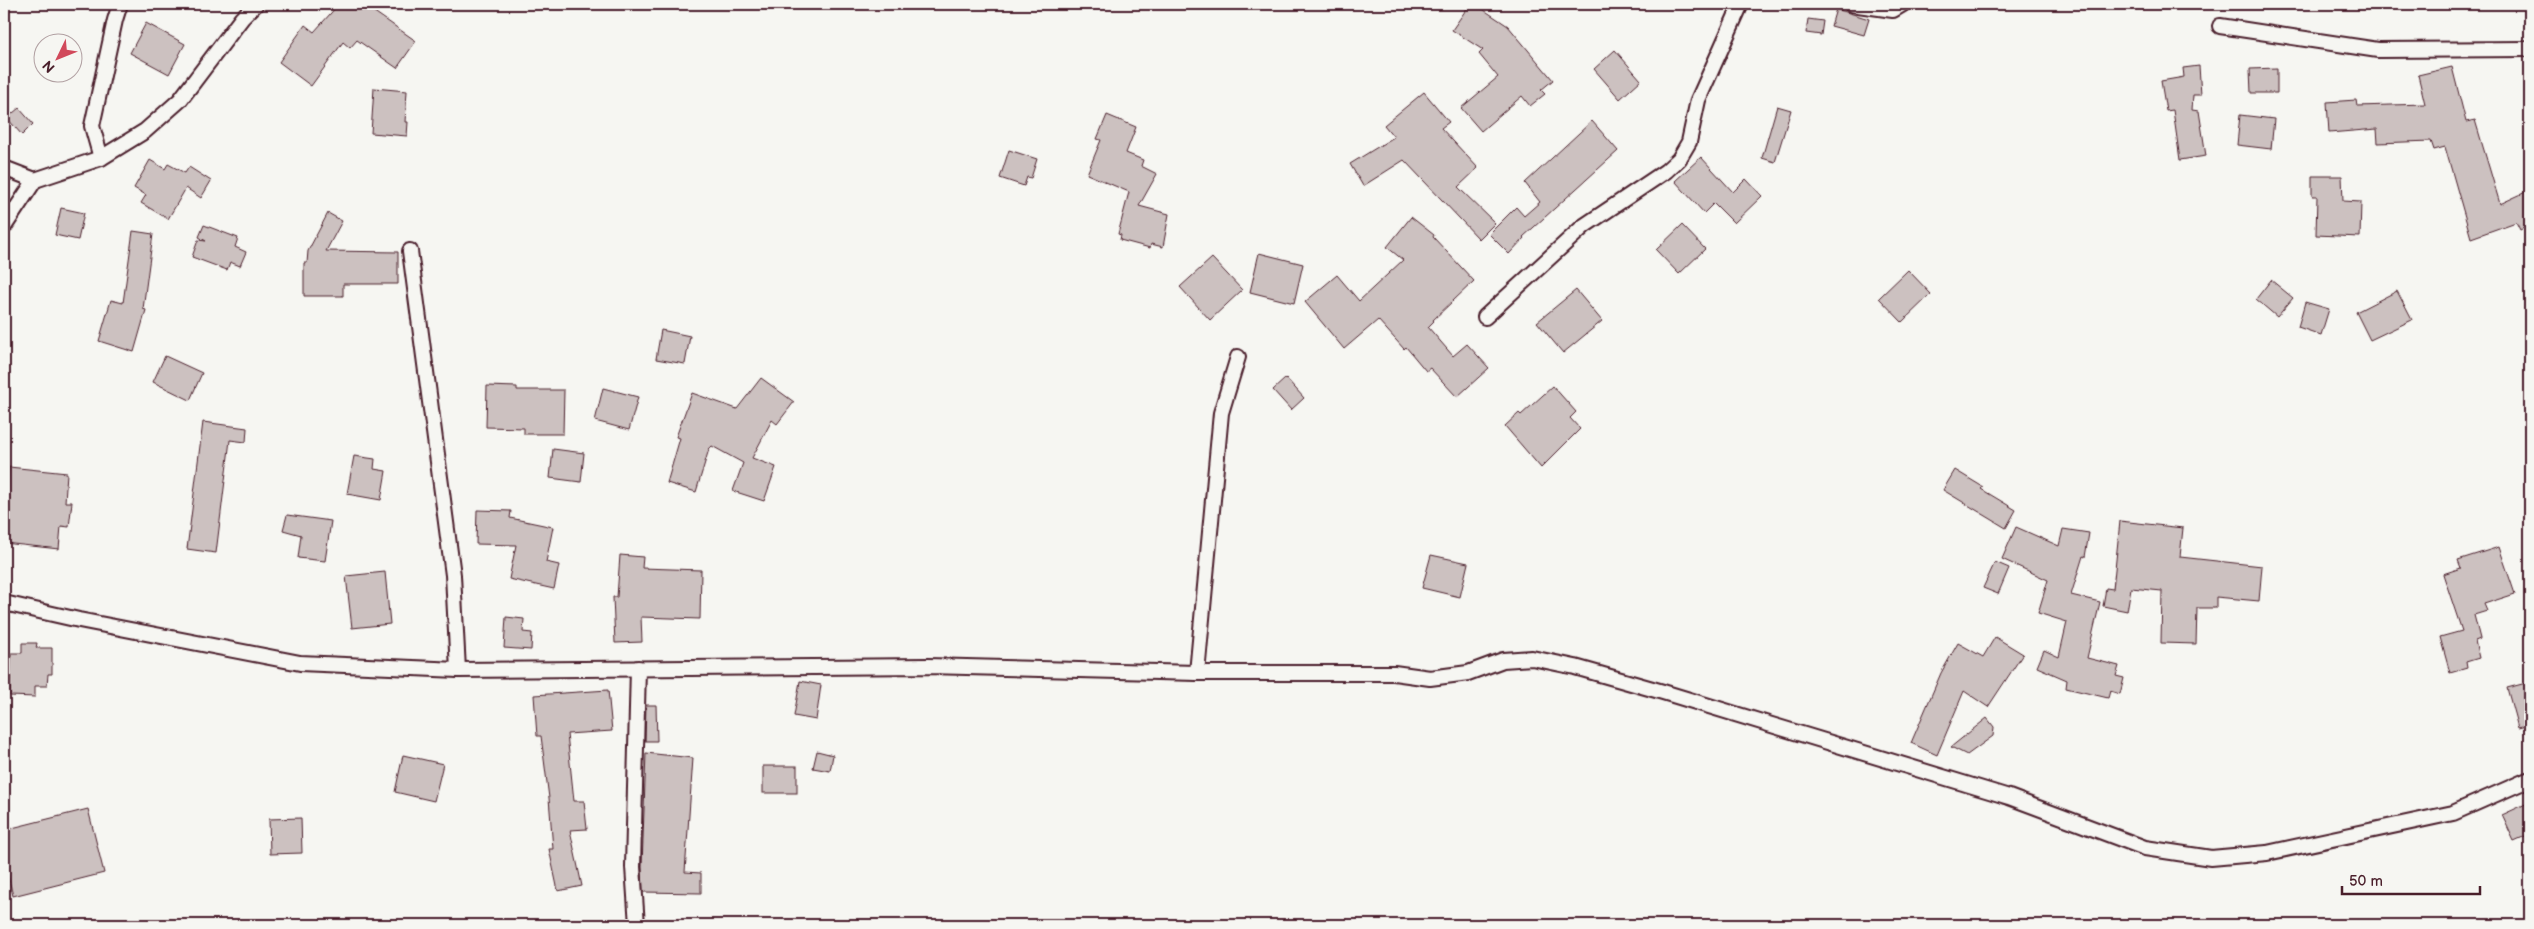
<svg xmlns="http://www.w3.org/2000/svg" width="2534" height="929" font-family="'Balsamiq Sans',sans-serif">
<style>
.building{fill:#ccc1c0;stroke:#4a1f2b}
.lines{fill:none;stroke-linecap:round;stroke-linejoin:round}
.minor-casing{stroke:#4a1f2b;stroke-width:18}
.minor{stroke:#f6f6f2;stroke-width:14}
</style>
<rect width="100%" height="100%" fill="#f6f6f2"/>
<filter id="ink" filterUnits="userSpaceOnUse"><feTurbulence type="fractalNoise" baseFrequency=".02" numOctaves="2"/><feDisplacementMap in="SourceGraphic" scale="10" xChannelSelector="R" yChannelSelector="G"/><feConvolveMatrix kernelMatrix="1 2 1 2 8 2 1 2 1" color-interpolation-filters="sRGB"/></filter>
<g filter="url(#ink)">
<g class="building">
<path d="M 339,4 L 363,4 L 416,41 L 397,68 L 357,40 L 350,48 L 343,42 L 311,86 L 279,62 L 305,25 L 314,32 Z"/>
<path d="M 1470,4 L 1475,4 L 1508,26 L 1553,80 L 1541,90 L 1545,94 L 1530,106 L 1522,96 L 1481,131 L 1461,108 L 1498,77 L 1479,54 L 1483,50 L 1452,30 Z"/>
<path d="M 1836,9 L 1869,19 L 1864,35 L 1831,26 Z"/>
<path d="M 1808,19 L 1823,21 L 1821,35 L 1806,33 Z"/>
<path d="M 146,23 L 185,44 L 169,74 L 130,53 Z"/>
<path d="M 1615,50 L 1641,80 L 1620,99 L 1594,69 Z"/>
<path d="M 2199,66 L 2201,95 L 2193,95 L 2192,110 L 2199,111 L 2206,156 L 2180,160 L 2173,110 L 2166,111 L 2161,81 L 2184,77 L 2183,68 Z"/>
<path d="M 2452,67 L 2466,122 L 2475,120 L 2500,204 L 2530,190 L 2530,225 L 2520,230 L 2516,222 L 2471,238 L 2445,147 L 2434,150 L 2431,141 L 2378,143 L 2377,129 L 2329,133 L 2327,102 L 2356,100 L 2357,106 L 2425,104 L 2418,75 Z"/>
<path d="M 2277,68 L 2277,93 L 2251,93 L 2250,69 Z"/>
<path d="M 374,88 L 407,91 L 405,122 L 408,122 L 407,136 L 371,133 Z"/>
<path d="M 1424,92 L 1449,122 L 1441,128 L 1478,168 L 1458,187 L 1495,223 L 1479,239 L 1404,160 L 1363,186 L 1350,164 L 1394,137 L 1384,125 Z"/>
<path d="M 1777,106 L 1791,110 L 1775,162 L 1762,158 Z"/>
<path d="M 19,108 L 33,124 L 22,135 L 7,118 Z"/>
<path d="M 1107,115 L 1136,127 L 1126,153 L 1143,160 L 1141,166 L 1157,174 L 1139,206 L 1169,214 L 1163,247 L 1151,244 L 1150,248 L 1120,240 L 1121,235 L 1118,234 L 1129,192 L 1087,174 L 1101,140 L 1097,139 Z"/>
<path d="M 2240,115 L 2274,119 L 2271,149 L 2237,145 Z"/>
<path d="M 1592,121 L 1618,151 L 1523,237 L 1524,238 L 1509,254 L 1489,234 L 1516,207 L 1524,216 L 1540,202 L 1525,183 Z"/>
<path d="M 1009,150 L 1037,159 L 1031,178 L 1027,177 L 1024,186 L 1000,178 Z"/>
<path d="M 1701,157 L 1733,192 L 1746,179 L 1762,196 L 1734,223 L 1714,203 L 1704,213 L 1675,181 Z"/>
<path d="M 150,160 L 165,169 L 168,164 L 185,173 L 189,167 L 211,181 L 201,198 L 186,188 L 168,219 L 141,203 L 146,195 L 134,188 Z"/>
<path d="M 2312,176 L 2342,176 L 2343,201 L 2361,202 L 2360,237 L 2316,235 L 2317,196 L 2312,196 Z"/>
<path d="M 61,208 L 84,213 L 78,240 L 55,235 Z"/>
<path d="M 328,213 L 342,221 L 326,251 L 398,252 L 398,284 L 343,284 L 343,296 L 304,296 L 304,263 L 307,263 L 308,251 Z"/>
<path d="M 1411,217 L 1434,235 L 1433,237 L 1474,281 L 1433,320 L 1434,321 L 1428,327 L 1453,356 L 1467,344 L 1489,368 L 1457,397 L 1430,368 L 1426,371 L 1406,347 L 1404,349 L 1378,320 L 1344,349 L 1305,302 L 1337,275 L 1359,301 L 1403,260 L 1387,247 Z"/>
<path d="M 204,225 L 238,238 L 235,247 L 246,252 L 240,266 L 230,262 L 227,270 L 192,257 L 198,240 L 206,241 L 199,237 Z"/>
<path d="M 1682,225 L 1705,249 L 1679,274 L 1656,250 Z"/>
<path d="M 133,231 L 153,234 L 143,309 L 146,310 L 134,352 L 99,341 L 111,300 L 123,303 Z"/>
<path d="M 1259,253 L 1303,264 L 1294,303 L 1250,292 Z"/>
<path d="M 1212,258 L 1242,290 L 1210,320 L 1180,287 Z"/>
<path d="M 1908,270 L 1931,294 L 1902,322 L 1879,298 Z"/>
<path d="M 2271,280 L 2293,298 L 2277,317 L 2256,299 Z"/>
<path d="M 1576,290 L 1602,321 L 1563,353 L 1537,322 Z"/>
<path d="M 2397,291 L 2412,320 L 2370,340 L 2356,312 Z"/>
<path d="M 2305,302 L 2329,309 L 2321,335 L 2298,327 Z"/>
<path d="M 661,330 L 690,336 L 685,364 L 656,359 Z"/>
<path d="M 165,356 L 202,373 L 190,400 L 153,382 Z"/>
<path d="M 761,378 L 794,402 L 777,424 L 772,420 L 752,458 L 776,467 L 764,501 L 733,491 L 743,463 L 712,446 L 709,449 L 696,492 L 667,483 L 680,438 L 676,437 L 692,393 L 737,409 Z"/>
<path d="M 1286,378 L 1304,398 L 1291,410 L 1273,390 Z"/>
<path d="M 487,386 L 517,387 L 517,390 L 564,390 L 563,434 L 524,434 L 524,428 L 486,427 Z"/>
<path d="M 1553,386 L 1576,412 L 1570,418 L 1580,429 L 1541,468 L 1505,426 L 1519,413 L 1521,415 Z"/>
<path d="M 603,388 L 638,397 L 629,430 L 595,421 Z"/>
<path d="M 203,422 L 247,428 L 246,442 L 230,440 L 216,553 L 187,549 Z"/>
<path d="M 553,449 L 584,453 L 581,482 L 550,478 Z"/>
<path d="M 354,456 L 375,459 L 374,469 L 386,471 L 381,500 L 347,494 Z"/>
<path d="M 9,467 L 67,473 L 65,502 L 72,502 L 69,527 L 61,526 L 59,549 L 4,543 Z"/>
<path d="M 1955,470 L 1983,487 L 1981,489 L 2016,510 L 2006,528 L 1943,490 Z"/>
<path d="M 477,510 L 511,511 L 510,518 L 553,527 L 546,562 L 559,565 L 554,589 L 509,579 L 516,545 L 476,544 Z"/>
<path d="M 287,515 L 331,521 L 325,561 L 298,558 L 301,535 L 283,530 Z"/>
<path d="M 2120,521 L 2183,528 L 2180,557 L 2262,566 L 2259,601 L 2216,597 L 2216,608 L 2197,608 L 2196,644 L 2161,643 L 2162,591 L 2131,588 L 2127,611 L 2103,606 L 2106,588 L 2113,589 Z"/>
<path d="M 2016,527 L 2059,546 L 2063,529 L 2089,533 L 2085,557 L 2083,556 L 2071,595 L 2100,602 L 2087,658 L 2119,666 L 2116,676 L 2124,678 L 2120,694 L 2110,691 L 2108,698 L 2066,688 L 2067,680 L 2037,667 L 2044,650 L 2059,657 L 2067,622 L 2038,613 L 2048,580 L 2002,559 Z"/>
<path d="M 2499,547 L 2515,594 L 2484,604 L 2487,611 L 2474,615 L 2480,639 L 2475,641 L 2479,658 L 2466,662 L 2467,668 L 2450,673 L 2440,637 L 2462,631 L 2443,574 L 2461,568 L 2458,560 Z"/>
<path d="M 620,555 L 643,557 L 642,568 L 701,570 L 700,619 L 641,617 L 642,642 L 615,643 L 613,597 L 617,597 Z"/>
<path d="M 1431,555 L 1468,563 L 1460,597 L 1422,588 Z"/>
<path d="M 1995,562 L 2009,568 L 1998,594 L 1983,588 Z"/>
<path d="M 385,572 L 390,624 L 352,628 L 346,576 Z"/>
<path d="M 506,617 L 524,619 L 523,632 L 532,633 L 531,650 L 504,648 Z"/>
<path d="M 1995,637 L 2023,654 L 1988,707 L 1964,691 L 1937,755 L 1911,743 L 1941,673 L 1958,643 L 1983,657 Z"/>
<path d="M 22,643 L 37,643 L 36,648 L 52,648 L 52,674 L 48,674 L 47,686 L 35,686 L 35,697 L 10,696 L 11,653 L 22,653 Z"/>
<path d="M 800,681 L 821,685 L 816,720 L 794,716 Z"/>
<path d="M 2530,682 L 2530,725 L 2518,728 L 2507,688 Z"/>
<path d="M 608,690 L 612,731 L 567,734 L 574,801 L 584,801 L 587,829 L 570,830 L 582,886 L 558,891 L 549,849 L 553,849 L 549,798 L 541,736 L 537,736 L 534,695 Z"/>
<path d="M 646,705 L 656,705 L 657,741 L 645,741 Z"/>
<path d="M 1987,718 L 1994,727 L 1993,736 L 1967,755 L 1951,747 Z"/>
<path d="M 817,751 L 833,755 L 830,771 L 813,768 Z"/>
<path d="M 646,753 L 693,758 L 685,872 L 701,873 L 701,893 L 643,892 L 642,867 Z"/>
<path d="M 403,755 L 443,764 L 434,801 L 395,792 Z"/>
<rect x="763" y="766" width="34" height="27"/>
<path d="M 2530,802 L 2530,834 L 2514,841 L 2502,815 Z"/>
<path d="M 88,809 L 104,873 L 13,896 L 4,859 L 4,830 Z"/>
<path d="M 301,818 L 302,853 L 270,854 L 269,819 Z"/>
</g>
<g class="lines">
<defs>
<g id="minor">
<path d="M 1851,4 L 1893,10 L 1903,4"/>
<path d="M 2220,26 L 2378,50 L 2530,49"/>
<path d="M 101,158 L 92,126 L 115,20 L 120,4"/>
<path d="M 4,168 L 35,180"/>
<path d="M 4,227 L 35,180 L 101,158 L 145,131 L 180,100 L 242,18 L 256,4"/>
<path d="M 410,251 L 453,575 L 458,670"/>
<path d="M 1485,317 L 1584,226 L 1666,171 L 1679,159 L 1689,142 L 1698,100 L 1741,4"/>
<path d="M 4,603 L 79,620 L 300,663 L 458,670 L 928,666 L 1197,673 L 1394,673 L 1430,678 L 1468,673 L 1503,660 L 1532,658 L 1575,667 L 1663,692 L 2009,797 L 2145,848 L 2211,858 L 2267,853 L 2453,813 L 2530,779"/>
<path d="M 1197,673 L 1221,413 L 1238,357"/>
<path d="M 637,925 L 633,867 L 638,668"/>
</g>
</defs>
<use href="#minor" class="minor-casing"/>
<use href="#minor" class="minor"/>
</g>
</g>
<rect width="2534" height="929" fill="none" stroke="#f6f6f2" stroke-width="20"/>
<rect x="10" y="10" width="2514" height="909" fill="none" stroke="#4a1f2b" stroke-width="2" filter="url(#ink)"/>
<g transform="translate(58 58) rotate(227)"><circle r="24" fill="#f6f6f2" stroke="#b1a0a2"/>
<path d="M0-4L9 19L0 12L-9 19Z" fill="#d1495b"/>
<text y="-8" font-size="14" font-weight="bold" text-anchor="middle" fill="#4a1f2b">N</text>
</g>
<path d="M2342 886v8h138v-8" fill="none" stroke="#4a1f2b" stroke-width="2.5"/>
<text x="2349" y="886" font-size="15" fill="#4a1f2b" stroke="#f6f6f2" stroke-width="4" paint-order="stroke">50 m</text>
</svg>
